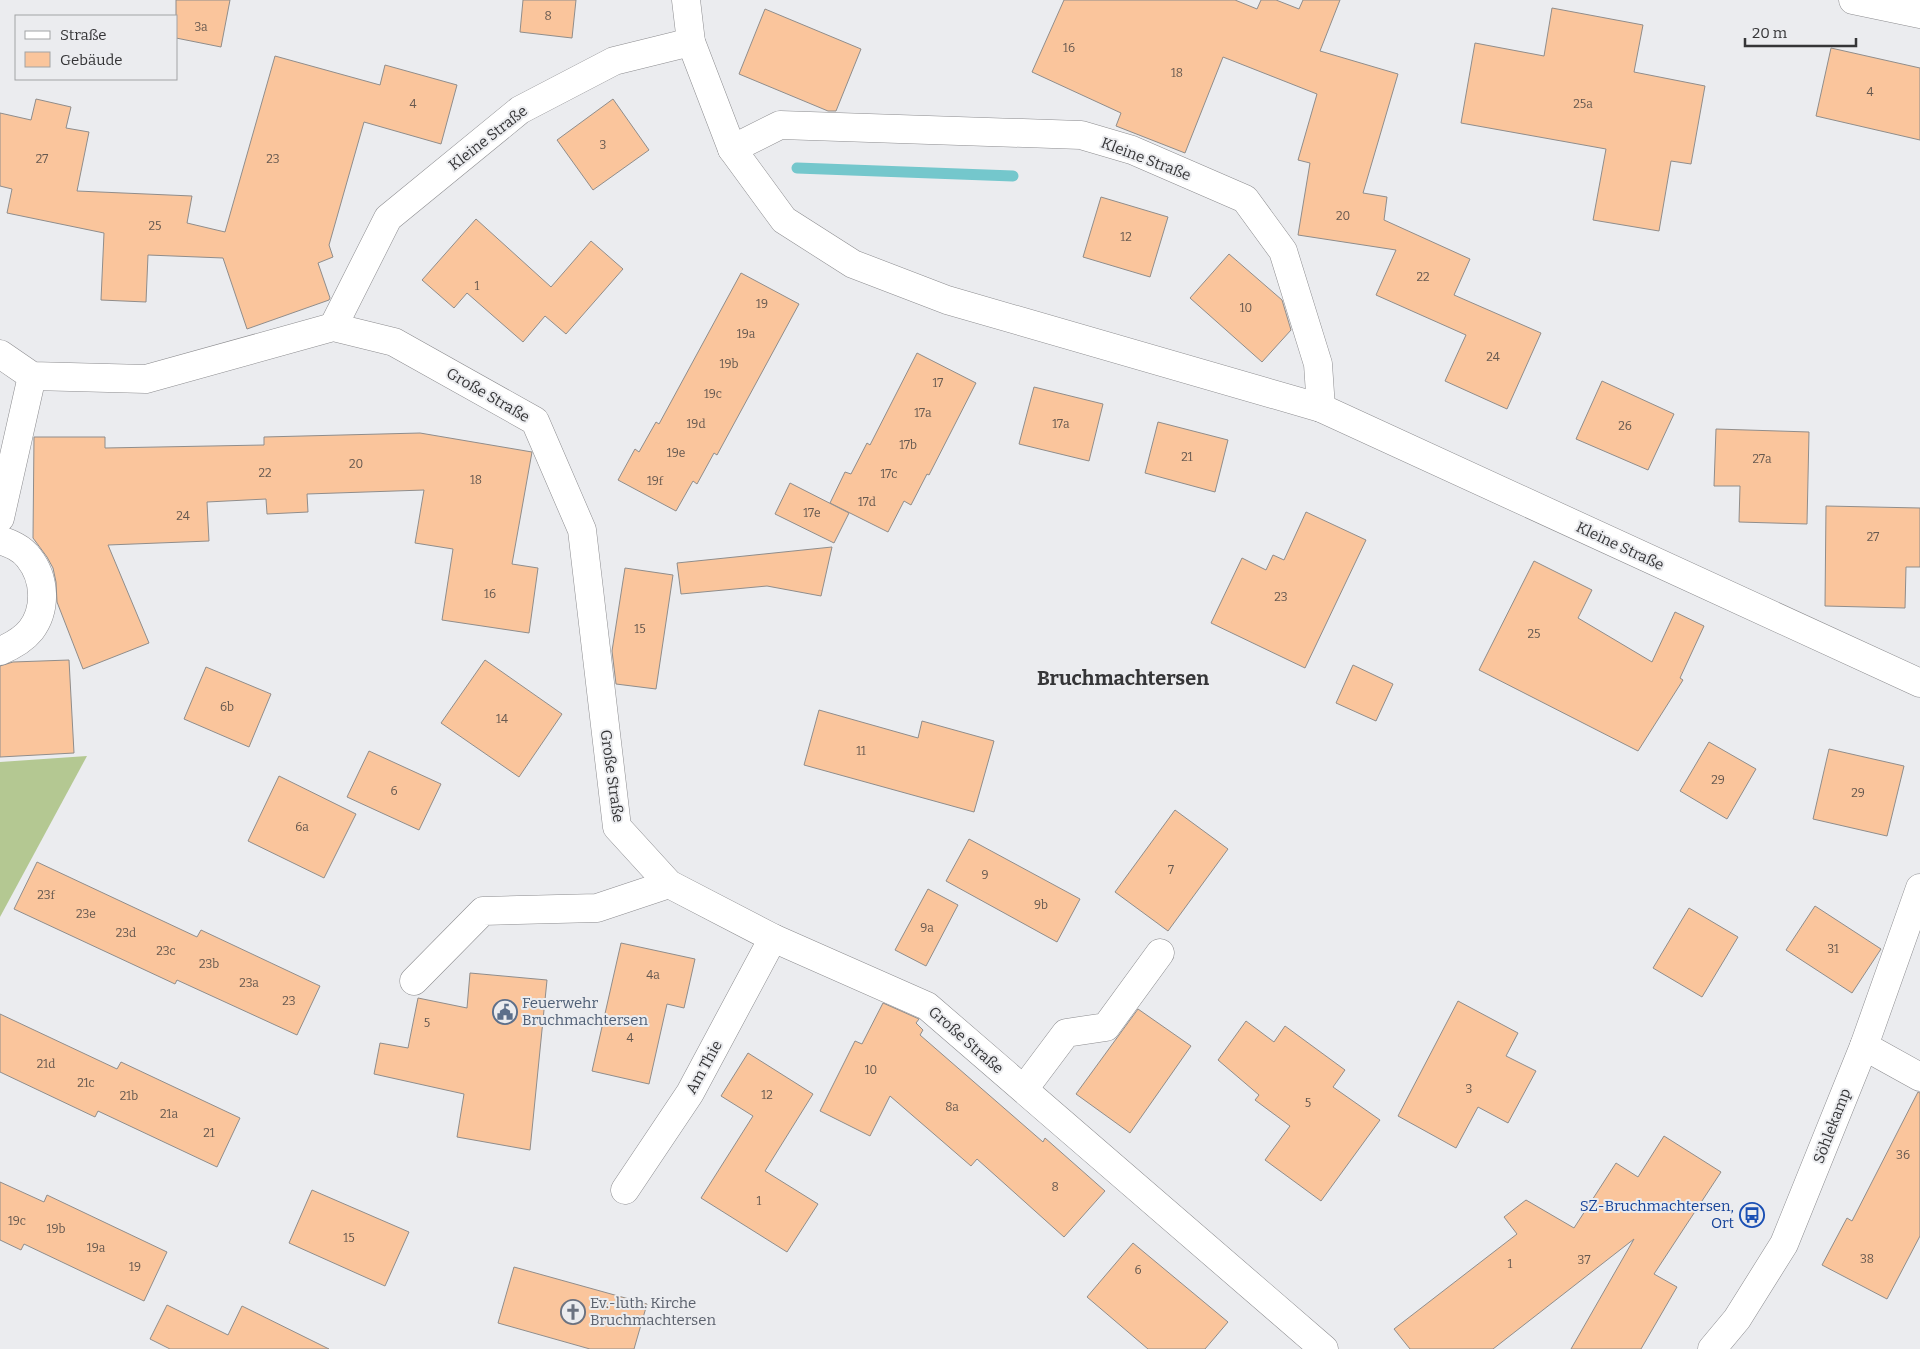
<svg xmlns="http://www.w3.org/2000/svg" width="1920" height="1349" font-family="Bitter,serif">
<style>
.grass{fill:#b4c892}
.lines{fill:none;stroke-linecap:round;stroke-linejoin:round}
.stream{stroke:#74c7cc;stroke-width:11}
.building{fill:#fac59c;stroke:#908d8b}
.minor-casing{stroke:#8c8c8f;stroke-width:29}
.minor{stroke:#fff;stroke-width:28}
.labels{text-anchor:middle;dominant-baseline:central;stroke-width:4;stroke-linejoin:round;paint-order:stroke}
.number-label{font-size:12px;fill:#665950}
.street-label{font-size:15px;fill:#353537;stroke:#ebecef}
.service-label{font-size:15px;fill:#4e5e75;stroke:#ebecef;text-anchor:start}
.transit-label{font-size:15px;fill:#164399;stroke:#ebecef;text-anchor:end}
.worship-label{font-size:15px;fill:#5b616d;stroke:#ebecef;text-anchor:start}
.district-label{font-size:20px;font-weight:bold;fill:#353537;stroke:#ebecef}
</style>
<rect width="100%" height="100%" fill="#ebecef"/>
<path class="grass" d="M 87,756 L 0,917 L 0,762 Z"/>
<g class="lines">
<path class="stream" d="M 797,168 L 1013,176"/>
</g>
<g class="building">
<path d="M 176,0 L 230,0 L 221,47 L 176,38 Z"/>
<path d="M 523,0 L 576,0 L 572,38 L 520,32 Z"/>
<path d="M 1064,0 L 1235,0 L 1257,9 L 1261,0 L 1276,0 L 1299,9 L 1303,0 L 1340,0 L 1320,51 L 1398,74 L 1363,193 L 1387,197 L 1384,220 L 1470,259 L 1454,295 L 1541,333 L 1507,409 L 1445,381 L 1466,335 L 1376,295 L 1396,250 L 1298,235 L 1310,163 L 1298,160 L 1317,94 L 1223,57 L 1185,153 L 1116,126 L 1121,113 L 1032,72 Z"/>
<path d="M 1552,8 L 1643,25 L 1634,72 L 1705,86 L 1691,164 L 1671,161 L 1659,231 L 1593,220 L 1606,149 L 1461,123 L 1475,43 L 1544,56 Z"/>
<path d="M 765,9 L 861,49 L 836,111 L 828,111 L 739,74 Z"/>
<path d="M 1831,48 L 1920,68 L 1920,140 L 1816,116 Z"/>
<path d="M 275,56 L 380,85 L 385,65 L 457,85 L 441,144 L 364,122 L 329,245 L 333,257 L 318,263 L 330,298 L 329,300 L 247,329 L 223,258 L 148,255 L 146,302 L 101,300 L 104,233 L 7,213 L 12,189 L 0,186 L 0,113 L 31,120 L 36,99 L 71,107 L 66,128 L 89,132 L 77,191 L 192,196 L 187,223 L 225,232 Z"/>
<path d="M 613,99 L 649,150 L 593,190 L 557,140 Z"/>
<path d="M 1101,197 L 1168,217 L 1150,277 L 1083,257 Z"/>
<path d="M 476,219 L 551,287 L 591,241 L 623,269 L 566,334 L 545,316 L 523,342 L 467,293 L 454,308 L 422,280 Z"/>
<path d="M 1229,254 L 1282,300 L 1291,330 L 1262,362 L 1190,298 Z"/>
<path d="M 741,273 L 799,304 L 717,455 L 714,453 L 697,484 L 693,481 L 676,511 L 618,480 L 635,449 L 639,452 L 656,422 L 659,424 Z"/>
<path d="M 917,353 L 976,383 L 929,475 L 927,474 L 911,505 L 904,501 L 888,532 L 830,503 L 845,472 L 851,474 L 867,443 L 870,445 Z"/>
<path d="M 1602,381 L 1674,414 L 1648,470 L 1576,439 Z"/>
<path d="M 1034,387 L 1103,404 L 1089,461 L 1019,444 Z"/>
<path d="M 1158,422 L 1228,440 L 1215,492 L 1145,473 Z"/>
<path d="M 1716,429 L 1809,432 L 1807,524 L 1739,522 L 1740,486 L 1714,486 Z"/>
<path d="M 420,433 L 532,452 L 512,564 L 538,568 L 529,633 L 442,620 L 453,549 L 415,543 L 424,490 L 307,494 L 308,512 L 267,514 L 266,499 L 207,502 L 209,541 L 108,545 L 149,643 L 83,669 L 57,602 L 56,582 L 53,568 L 47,557 L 33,538 L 34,437 L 105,437 L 105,448 L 264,445 L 264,437 Z"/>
<path d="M 790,483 L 849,513 L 834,543 L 775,514 Z"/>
<path d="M 1826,506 L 1920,508 L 1920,567 L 1906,567 L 1905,608 L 1825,606 Z"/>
<path d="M 1306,512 L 1366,540 L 1305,668 L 1211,623 L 1242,558 L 1266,570 L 1273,555 L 1284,560 Z"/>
<path d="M 832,547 L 821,596 L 767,586 L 681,594 L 677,563 Z"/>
<path d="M 1534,561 L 1592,590 L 1578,618 L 1652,662 L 1675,612 L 1704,626 L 1680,678 L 1683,680 L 1638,751 L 1479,670 Z"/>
<path d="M 625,568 L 673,575 L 656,689 L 616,684 L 612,651 Z"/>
<path d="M 69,660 L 74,753 L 0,757 L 0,666 L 13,662 Z"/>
<path d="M 485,660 L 562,714 L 519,777 L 441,723 Z"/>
<path d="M 1353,665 L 1393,684 L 1376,721 L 1336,703 Z"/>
<path d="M 206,667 L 271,694 L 249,747 L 184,719 Z"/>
<path d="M 819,710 L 918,738 L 922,721 L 994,741 L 974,812 L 804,765 Z"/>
<path d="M 1709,742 L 1756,769 L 1727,819 L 1680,791 Z"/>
<path d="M 1829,749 L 1904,766 L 1887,836 L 1813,819 Z"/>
<path d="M 369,751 L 441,784 L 419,830 L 347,797 Z"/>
<path d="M 279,776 L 356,814 L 324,878 L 248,841 Z"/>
<path d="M 1175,810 L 1228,849 L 1168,931 L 1115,892 Z"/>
<path d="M 969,839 L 1080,899 L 1057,942 L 946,881 Z"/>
<path d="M 37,862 L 197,937 L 201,930 L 320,986 L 297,1035 L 177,980 L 175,984 L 14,909 Z"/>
<path d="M 928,889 L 958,905 L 926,966 L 895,950 Z"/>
<path d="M 1815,906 L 1881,949 L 1852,993 L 1786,950 Z"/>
<path d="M 1689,908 L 1738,937 L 1702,997 L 1653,968 Z"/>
<path d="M 621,943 L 695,959 L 684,1008 L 667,1004 L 649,1084 L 592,1071 Z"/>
<path d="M 470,973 L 547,980 L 530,1150 L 457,1137 L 464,1094 L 374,1074 L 380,1043 L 408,1048 L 418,998 L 467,1008 Z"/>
<path d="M 1458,1001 L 1518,1033 L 1506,1056 L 1536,1071 L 1508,1123 L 1478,1107 L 1456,1148 L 1398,1116 Z"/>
<path d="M 883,1003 L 919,1019 L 916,1023 L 923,1030 L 920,1035 L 1043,1142 L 1045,1138 L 1105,1191 L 1064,1237 L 977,1159 L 971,1166 L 890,1096 L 870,1136 L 820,1111 L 855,1041 L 862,1044 Z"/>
<path d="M 1138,1009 L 1191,1046 L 1130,1133 L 1076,1094 Z"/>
<path d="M 0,1014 L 117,1069 L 121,1062 L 240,1118 L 217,1167 L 98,1111 L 95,1117 L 0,1072 Z"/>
<path d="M 1246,1021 L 1274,1042 L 1285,1026 L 1345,1070 L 1333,1087 L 1380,1120 L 1321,1201 L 1265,1160 L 1290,1126 L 1255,1100 L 1259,1095 L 1218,1060 Z"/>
<path d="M 748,1053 L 813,1094 L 765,1171 L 818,1204 L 787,1252 L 701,1198 L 753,1116 L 721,1096 Z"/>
<path d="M 1918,1092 L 1920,1093 L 1920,1236 L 1887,1299 L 1822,1265 L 1847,1218 L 1852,1221 Z"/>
<path d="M 1664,1136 L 1721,1172 L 1654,1274 L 1677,1287 L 1641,1349 L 1571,1349 L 1634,1239 L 1493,1349 L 1410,1349 L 1394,1329 L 1517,1234 L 1504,1217 L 1526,1200 L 1574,1228 L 1616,1163 L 1638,1177 Z"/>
<path d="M 0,1182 L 44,1202 L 47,1195 L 167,1252 L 144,1301 L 24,1244 L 21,1250 L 0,1240 Z"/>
<path d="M 312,1190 L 409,1232 L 385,1286 L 289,1243 Z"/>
<path d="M 1133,1243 L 1228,1322 L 1205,1349 L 1148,1349 L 1087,1297 Z"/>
<path d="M 514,1267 L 647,1304 L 634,1349 L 590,1349 L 498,1323 Z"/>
<path d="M 167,1305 L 228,1335 L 242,1306 L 329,1349 L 170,1349 L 150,1339 Z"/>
</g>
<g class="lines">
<defs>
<g id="minor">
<path d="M 686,0 L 691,42 L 732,149 L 784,220 L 853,264 L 947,300 L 1321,408 L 1920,683"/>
<path d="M 1853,0 L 1920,14"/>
<path d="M 732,149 L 780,125 L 1081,135 L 1132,150 L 1245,199 L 1283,251 L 1318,364 L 1321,408"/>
<path d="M 333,327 L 388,218 L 520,110 L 614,61 L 691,42"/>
<path d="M 0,354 L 32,376 L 146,379 L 333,327 L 394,342 L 535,421 L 582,530 L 617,827 L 669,884 L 773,938 L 927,1006 L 1324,1349"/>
<path d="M 0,518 L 32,376"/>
<path d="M 0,540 C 11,544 22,548 29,558 C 45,578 47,609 31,630 C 23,640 12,646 0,651"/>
<path d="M 414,981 L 483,911 L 597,908 L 669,884"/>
<path d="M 1864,1046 L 1920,1077"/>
<path d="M 1024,1089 L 1066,1033 L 1106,1027 L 1160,953"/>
<path d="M 625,1190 L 690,1093 L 773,938"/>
<path d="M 1712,1349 L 1737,1319 L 1784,1244 L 1864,1046 L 1920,888"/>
</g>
</defs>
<use href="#minor" class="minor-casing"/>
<use href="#minor" class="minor"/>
</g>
<defs>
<symbol id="civic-ring" viewBox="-11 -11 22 22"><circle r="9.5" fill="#ebecef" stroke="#5c6f8a" stroke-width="1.5"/><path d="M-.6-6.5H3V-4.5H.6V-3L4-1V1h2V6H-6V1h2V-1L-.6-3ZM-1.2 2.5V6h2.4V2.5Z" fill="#5c6f8a"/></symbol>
<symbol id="bus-ring" viewBox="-11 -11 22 22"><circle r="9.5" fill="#ebecef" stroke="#1a4fb4" stroke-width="1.5"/><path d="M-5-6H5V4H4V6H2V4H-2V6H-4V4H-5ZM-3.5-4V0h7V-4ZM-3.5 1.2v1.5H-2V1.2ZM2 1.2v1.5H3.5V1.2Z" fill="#1a4fb4"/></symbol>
<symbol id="church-ring" viewBox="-11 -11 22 22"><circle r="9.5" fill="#ebecef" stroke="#6b7280" stroke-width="1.5"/><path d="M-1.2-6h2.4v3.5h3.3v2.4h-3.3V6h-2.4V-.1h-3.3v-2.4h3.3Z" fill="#6b7280"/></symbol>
</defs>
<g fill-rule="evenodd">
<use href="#civic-ring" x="491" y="998" width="28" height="28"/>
<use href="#bus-ring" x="1738" y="1201" width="28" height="28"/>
<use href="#church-ring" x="559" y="1298" width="28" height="28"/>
</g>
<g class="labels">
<g class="number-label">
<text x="548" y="16">8</text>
<text x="201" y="27">3a</text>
<text x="1069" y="48">16</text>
<text x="1177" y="73">18</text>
<text x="1870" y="92">4</text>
<text x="413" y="104">4</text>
<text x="1583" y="104">25a</text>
<text x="603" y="145">3</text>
<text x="42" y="159">27</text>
<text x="273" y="159">23</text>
<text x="1343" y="216">20</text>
<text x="155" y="226">25</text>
<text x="1126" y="237">12</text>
<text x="1423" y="277">22</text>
<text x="477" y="286">1</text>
<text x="762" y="304">19</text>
<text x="1246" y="308">10</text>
<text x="746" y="334">19a</text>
<text x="1493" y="357">24</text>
<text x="729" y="364">19b</text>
<text x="938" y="383">17</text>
<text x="713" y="394">19c</text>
<text x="923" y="413">17a</text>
<text x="696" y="424">19d</text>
<text x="1061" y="424">17a</text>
<text x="1625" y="426">26</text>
<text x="908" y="445">17b</text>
<text x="676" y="453">19e</text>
<text x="1187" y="457">21</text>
<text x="1762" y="459">27a</text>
<text x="356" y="464">20</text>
<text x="265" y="473">22</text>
<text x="889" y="474">17c</text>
<text x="476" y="480">18</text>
<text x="655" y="481">19f</text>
<text x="867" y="502">17d</text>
<text x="812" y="513">17e</text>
<text x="183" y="516">24</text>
<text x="1873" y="537">27</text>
<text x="490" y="594">16</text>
<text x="1281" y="597">23</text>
<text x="640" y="629">15</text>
<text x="1534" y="634">25</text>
<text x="227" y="707">6b</text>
<text x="502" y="719">14</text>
<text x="861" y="751">11</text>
<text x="1718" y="780">29</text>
<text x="394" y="791">6</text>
<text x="1858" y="793">29</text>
<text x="302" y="827">6a</text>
<text x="1171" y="870">7</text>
<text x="985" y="875">9</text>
<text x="46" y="895">23f</text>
<text x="1041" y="905">9b</text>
<text x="86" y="914">23e</text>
<text x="927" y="928">9a</text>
<text x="126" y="933">23d</text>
<text x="1833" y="949">31</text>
<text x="166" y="951">23c</text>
<text x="209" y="964">23b</text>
<text x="653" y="975">4a</text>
<text x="249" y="983">23a</text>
<text x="289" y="1001">23</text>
<text x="427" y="1023">5</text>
<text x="630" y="1038">4</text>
<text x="46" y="1064">21d</text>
<text x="871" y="1070">10</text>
<text x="86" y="1083">21c</text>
<text x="1469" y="1089">3</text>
<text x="767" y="1095">12</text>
<text x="129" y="1096">21b</text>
<text x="1308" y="1103">5</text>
<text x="952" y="1107">8a</text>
<text x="169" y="1114">21a</text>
<text x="209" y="1133">21</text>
<text x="1903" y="1155">36</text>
<text x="1055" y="1187">8</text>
<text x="759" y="1201">1</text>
<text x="17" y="1221">19c</text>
<text x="56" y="1229">19b</text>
<text x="349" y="1238">15</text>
<text x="96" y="1248">19a</text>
<text x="1867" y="1259">38</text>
<text x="1584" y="1260">37</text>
<text x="1510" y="1264">1</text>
<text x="135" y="1267">19</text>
<text x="1138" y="1270">6</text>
</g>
<g class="street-label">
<text transform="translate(488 138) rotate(-38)">Kleine Straße</text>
<text transform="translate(1146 159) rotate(21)">Kleine Straße</text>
<text transform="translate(488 395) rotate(30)">Große Straße</text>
<text transform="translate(1620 546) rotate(25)">Kleine Straße</text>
<text transform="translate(612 776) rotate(82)">Große Straße</text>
<text transform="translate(966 1040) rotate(41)">Große Straße</text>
<text transform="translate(704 1067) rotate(-61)">Am Thie</text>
<text transform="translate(1832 1126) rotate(-69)">Söhlekamp</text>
</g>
<g class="service-label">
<text x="522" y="1003">Feuerwehr<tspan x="522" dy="17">Bruchmachtersen</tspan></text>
</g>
<g class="transit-label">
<text x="1734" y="1206">SZ-Bruchmachtersen,<tspan x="1734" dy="17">Ort</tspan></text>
</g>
<g class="worship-label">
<text x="590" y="1303">Ev.-luth. Kirche<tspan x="590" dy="17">Bruchmachtersen</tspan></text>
</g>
<g class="district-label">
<text x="1123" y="678">Bruchmachtersen</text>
</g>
</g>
<rect x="15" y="15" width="162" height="65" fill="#ebecef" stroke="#a2a3a5"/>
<rect x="25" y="31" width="25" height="8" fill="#ffffff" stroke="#a2a3a5"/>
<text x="60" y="40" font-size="15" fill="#353537">Straße</text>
<rect x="25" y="52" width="25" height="15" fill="#fac59c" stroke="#a2a3a5"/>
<text x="60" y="65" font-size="15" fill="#353537">Gebäude</text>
<path d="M1745 38v8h111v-8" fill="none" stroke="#353537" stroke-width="2.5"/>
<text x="1752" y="38" font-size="15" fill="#353537" stroke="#ebecef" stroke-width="4" paint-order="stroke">20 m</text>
</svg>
